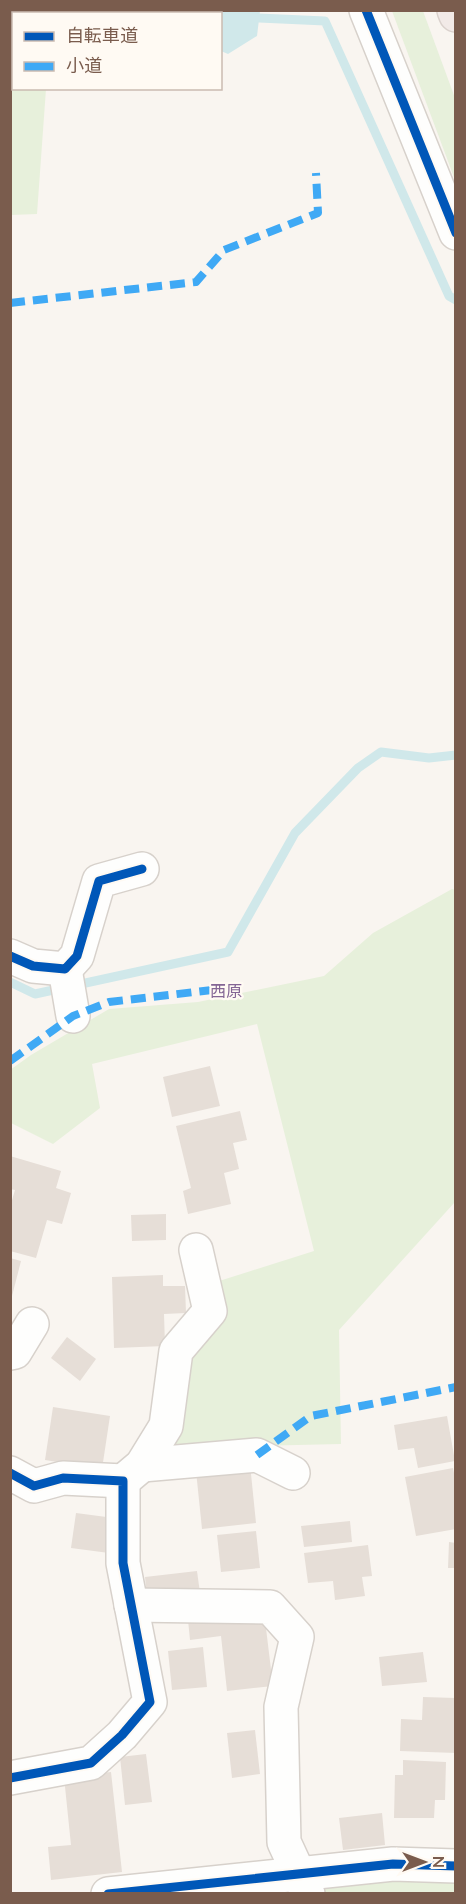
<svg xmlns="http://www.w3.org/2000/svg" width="466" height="1904" font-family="Lato,'Noto Sans JP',sans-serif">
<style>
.green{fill:#e7f0db}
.water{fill:#d0e8ea}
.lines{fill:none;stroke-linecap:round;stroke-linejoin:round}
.stream{stroke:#d0e8ea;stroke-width:9}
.building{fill:#e6ded7}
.minor-casing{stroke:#d7d1cb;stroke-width:36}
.highway-casing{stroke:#dad1cc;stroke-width:36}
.minor{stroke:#fefefd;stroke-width:33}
.highway{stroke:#f2eae7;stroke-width:33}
.quiet{stroke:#3fa9f5;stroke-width:8;stroke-dasharray:15 8;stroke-linecap:butt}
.cycleway-casing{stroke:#fffaf3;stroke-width:13}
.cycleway{stroke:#0057b8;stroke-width:9}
.labels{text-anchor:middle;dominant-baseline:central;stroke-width:4.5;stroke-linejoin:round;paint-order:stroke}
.neighbourhood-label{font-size:16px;fill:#846695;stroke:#fffaf3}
</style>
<rect width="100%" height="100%" fill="#f9f5f0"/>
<g class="green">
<path d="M 151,10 L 154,13 L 14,14 L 14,88 L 46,89 L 37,214 L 11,215 L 10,11 Z"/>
<path d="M 392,11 L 423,11 L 455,98 L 455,180 Z"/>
<path d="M 452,889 L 455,890 L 455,1202 L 339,1330 L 341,1444 L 175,1448 L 181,1356 L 224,1322 L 216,1282 L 314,1251 L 257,1024 L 92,1064 L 100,1108 L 53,1144 L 11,1123 L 10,1070 L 31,1055 L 109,1009 L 198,1002 L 324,976 L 373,933 Z"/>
<path d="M 455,1876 L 455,1893 L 318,1893 L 314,1885 Z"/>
</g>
<path class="water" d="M 151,11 L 260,11 L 257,36 L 228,54 L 221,51 L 220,14 L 154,14 Z"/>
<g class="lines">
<g class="stream">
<path d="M 259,18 L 325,21 L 449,296 L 456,300"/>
<path d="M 10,982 L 35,994 L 228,952 L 295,833 L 358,768 L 381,752 L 429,758 L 456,755"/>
</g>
</g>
<g class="building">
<path d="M 210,1066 L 220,1106 L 172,1117 L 163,1077 Z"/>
<path d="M 240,1111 L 247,1140 L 233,1143 L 239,1169 L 224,1173 L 231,1204 L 188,1214 L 183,1191 L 191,1188 L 176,1126 Z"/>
<path d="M 10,1156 L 61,1171 L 56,1188 L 71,1193 L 62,1224 L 47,1220 L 36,1258 L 10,1251 L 10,1207 L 15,1190 L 10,1189 Z"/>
<path d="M 166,1214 L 166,1240 L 132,1241 L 131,1215 Z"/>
<path d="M 10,1258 L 21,1261 L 11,1300 L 10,1300 Z"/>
<path d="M 163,1275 L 163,1286 L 185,1286 L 186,1313 L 164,1314 L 165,1346 L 114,1348 L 112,1277 Z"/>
<path d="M 67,1337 L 96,1359 L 80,1381 L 51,1358 Z"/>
<path d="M 53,1407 L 110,1416 L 102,1469 L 45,1460 Z"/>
<path d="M 447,1416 L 455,1461 L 418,1468 L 414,1448 L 398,1450 L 394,1425 Z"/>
<path d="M 250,1464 L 256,1523 L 202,1529 L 196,1471 Z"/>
<path d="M 453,1468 L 456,1483 L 456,1529 L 416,1536 L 405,1477 Z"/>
<path d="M 76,1513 L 114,1518 L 109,1553 L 71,1548 Z"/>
<path d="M 350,1521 L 352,1542 L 304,1547 L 301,1526 Z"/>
<path d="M 256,1531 L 260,1568 L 221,1572 L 217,1535 Z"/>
<path d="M 449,1542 L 456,1543 L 456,1568 L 448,1568 Z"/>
<path d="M 368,1545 L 372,1576 L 362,1577 L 365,1596 L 335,1600 L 333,1581 L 308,1583 L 304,1553 Z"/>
<path d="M 197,1571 L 200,1593 L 147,1598 L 145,1577 Z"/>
<path d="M 188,1620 L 265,1620 L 273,1686 L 227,1691 L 221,1636 L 190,1640 Z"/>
<path d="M 203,1647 L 207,1687 L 172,1690 L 168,1651 Z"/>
<path d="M 423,1652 L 427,1682 L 382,1686 L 379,1657 Z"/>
<path d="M 423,1697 L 456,1698 L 456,1753 L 400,1751 L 401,1719 L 422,1720 Z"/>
<path d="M 255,1730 L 260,1774 L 232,1778 L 227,1733 Z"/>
<path d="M 146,1754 L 152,1802 L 125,1805 L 120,1757 Z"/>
<path d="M 403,1760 L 446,1762 L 445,1800 L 435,1800 L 434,1818 L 394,1818 L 395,1775 L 403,1775 Z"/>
<path d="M 111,1772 L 122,1872 L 51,1880 L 48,1847 L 71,1845 L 64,1777 Z"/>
<path d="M 382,1813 L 385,1845 L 343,1850 L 339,1818 Z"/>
</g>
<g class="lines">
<defs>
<g id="minor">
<path d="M 366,10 L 456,233"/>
<path d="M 10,956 L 33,966 L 65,969 L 77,956 L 99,881 L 142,869"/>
<path d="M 65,969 L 73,1016"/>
<path d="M 10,1353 L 15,1352 L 32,1324"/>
<path d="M 142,1465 L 257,1455 L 293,1473"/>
<path d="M 10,1473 L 34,1486 L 63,1478 L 123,1481 L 123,1563 L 150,1702 L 122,1735 L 91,1763 L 10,1778"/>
<path d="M 123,1481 L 142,1465 L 166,1426 L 176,1351 L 210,1311 L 196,1250"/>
<path d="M 131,1605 L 270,1607 L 297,1637 L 281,1707 L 284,1842 L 308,1894"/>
<path d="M 108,1894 L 393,1864 L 456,1866"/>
</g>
<path id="highway" d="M 454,10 L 456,15"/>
</defs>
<use href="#minor" class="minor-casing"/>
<use href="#highway" class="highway-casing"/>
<use href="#minor" class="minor"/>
<use href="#highway" class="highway"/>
<g class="quiet">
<path d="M 10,303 L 196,282 L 224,250 L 318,213 L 316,173"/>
<path d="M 10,1061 L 73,1016 L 109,1002 L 229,988"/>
<path d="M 257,1455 L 311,1416 L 456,1387"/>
</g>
<defs>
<g id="cycleway">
<path d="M 366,10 L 456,233"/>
<path d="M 10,956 L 33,966 L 65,969 L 77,956 L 99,881 L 142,869"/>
<path d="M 10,1473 L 34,1486 L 63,1478 L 123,1481 L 123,1563 L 150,1702 L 122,1735 L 91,1763 L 10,1778"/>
<path d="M 108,1894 L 393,1864 L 456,1866"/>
</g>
</defs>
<use href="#cycleway" class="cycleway-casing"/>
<use href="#cycleway" class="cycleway"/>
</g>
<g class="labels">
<g class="neighbourhood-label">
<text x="226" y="990">西原</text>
</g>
</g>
<rect width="466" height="1904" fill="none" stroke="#7a5c4d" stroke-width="24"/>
<rect x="12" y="12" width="210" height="78" fill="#fffaf3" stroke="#cabbb1" stroke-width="1.5"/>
<rect x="24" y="32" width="30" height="9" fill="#0057b8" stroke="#cabbb1" stroke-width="1.5"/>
<text x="66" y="42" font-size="18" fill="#7a5c4d">自転車道</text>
<rect x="24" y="62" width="30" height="9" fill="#3fa9f5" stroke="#cabbb1" stroke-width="1.5"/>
<text x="66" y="72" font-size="18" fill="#7a5c4d">小道</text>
<g transform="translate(424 1862) rotate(90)" stroke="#fffaf3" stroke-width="4.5" paint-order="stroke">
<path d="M0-4.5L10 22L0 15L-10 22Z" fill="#7a5c4d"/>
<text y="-9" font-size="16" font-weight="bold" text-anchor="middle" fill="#7a5c4d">N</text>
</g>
</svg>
